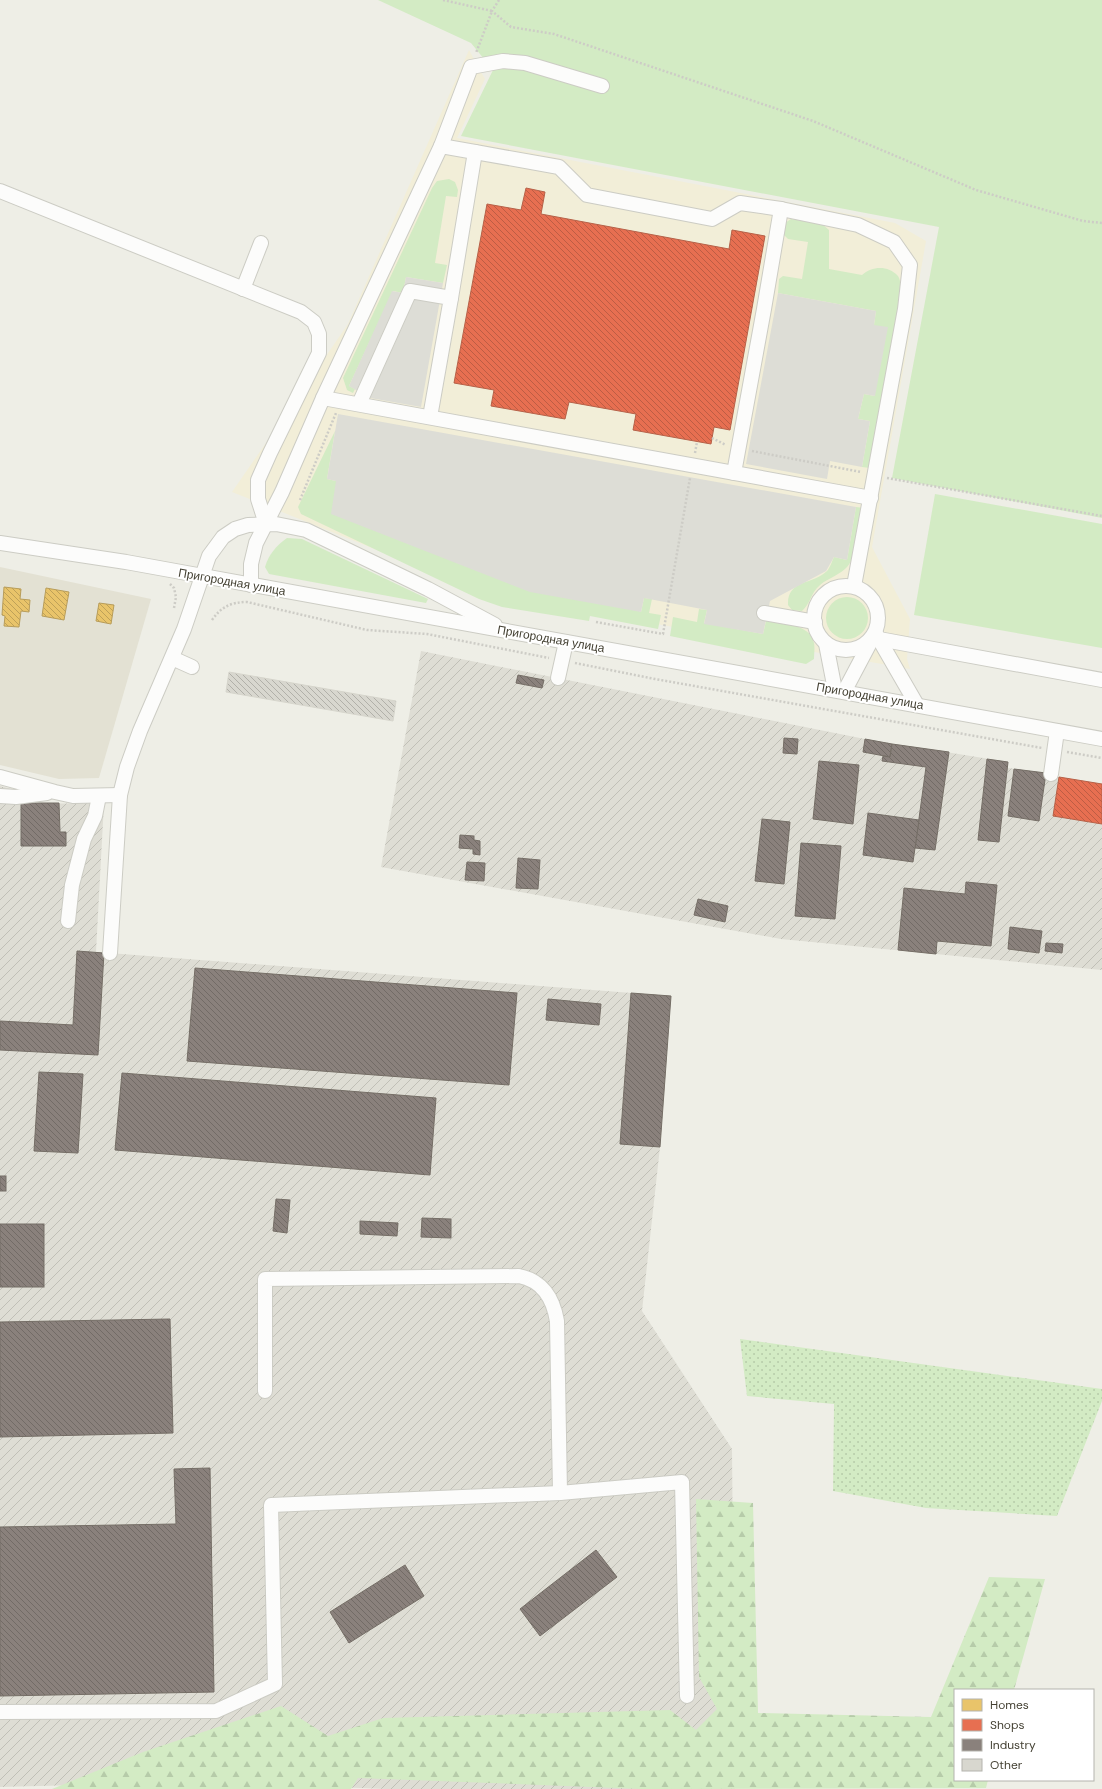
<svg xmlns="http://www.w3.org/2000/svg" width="1102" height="1789" font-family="'DM Sans',sans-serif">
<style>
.residential{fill:#e3e1d3}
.commercial{fill:#f2eed8}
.industrial{fill:url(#industrial-furrows)}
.green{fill:#d3ebc4}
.forest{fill:url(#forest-firs)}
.garden{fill:url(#garden-dots)}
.parking{fill:#ddddd6}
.homes{fill:url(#homes-back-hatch);stroke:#b89d5a}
.shops{fill:url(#shops-back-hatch);stroke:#b66148}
.industry{fill:url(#industry-back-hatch);stroke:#756e66}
.building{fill:url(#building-back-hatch);stroke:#d6d5cc}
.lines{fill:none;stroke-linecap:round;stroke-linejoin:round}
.minor-casing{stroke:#ccccc4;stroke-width:16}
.path{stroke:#cdccc6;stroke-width:2.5;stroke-dasharray:2 2;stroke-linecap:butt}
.minor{stroke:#fcfcfb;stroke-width:14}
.labels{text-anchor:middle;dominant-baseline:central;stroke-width:4;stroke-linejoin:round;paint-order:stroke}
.street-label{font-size:12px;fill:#444133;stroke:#fff}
</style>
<defs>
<pattern id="industrial-furrows" width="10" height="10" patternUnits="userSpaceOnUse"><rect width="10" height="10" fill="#deddd4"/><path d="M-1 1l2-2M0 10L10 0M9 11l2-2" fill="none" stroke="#c0bfb6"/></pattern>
<pattern id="forest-firs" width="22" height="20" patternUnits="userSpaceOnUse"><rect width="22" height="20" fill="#d3ebc4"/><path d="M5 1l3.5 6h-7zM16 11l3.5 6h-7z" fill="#b6cba9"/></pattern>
<pattern id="garden-dots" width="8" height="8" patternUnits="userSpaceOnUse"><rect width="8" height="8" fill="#d3ebc4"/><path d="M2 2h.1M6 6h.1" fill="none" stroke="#b6cba9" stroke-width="1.8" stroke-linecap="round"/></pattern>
<pattern id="homes-back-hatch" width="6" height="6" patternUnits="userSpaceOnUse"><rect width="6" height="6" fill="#e9c46a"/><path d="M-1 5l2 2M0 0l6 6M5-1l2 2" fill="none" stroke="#bea158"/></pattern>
<pattern id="shops-back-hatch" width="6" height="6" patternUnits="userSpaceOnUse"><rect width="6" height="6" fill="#e76f51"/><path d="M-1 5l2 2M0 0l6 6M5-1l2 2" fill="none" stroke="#bd5d44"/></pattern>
<pattern id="industry-back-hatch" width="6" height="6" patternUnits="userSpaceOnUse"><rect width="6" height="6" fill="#8a817c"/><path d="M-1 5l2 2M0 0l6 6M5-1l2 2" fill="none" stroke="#726b66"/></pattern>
<pattern id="building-back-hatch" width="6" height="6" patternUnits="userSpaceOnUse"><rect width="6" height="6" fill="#d8d7cf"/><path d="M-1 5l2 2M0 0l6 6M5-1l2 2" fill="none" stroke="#b1b0a9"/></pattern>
</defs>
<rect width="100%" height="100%" fill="#eeeee6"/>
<path class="residential" d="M 0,567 L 151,599 L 99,778 L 59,779 L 0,765 Z"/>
<path class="commercial" d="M 469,50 L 485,79 L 457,138 L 895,223 L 926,241 L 872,547 L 910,619 L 907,659 L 910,669 L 487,594 L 232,492 L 348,324 Z"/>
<g class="industrial">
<path d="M 421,651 L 865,739 L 1008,762 L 1008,768 L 1046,773 L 1059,777 L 1102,784 L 1102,970 L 781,939 L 381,867 Z"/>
<path d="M 0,786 L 16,790 L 17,804 L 104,803 L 96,952 L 671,996 L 660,1147 L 642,1311 L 732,1449 L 735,1789 L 386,1789 L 198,1782 L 0,1787 Z"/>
</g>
<g class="green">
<path d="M 378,0 L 1102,0 L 1102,518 L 892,478 L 939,227 L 461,136 L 493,70 L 471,43 Z"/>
<path d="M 449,179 L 455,182 L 458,190 L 457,197 L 446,196 L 435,263 L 447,265 L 443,283 L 406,277 L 403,293 L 393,291 L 349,386 L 355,389 L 353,393 L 347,390 L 343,378 L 432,188 L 437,181 Z"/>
<path d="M 791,219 L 822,224 L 829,230 L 829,269 L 862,275 C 872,266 888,265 898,276 C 900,279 901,285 902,289 L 870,468 L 862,467 L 870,421 L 858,419 L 864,394 L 875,396 L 874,325 L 876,311 L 778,293 L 779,279 L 783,276 L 802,279 L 808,242 L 788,239 L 784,235 L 785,223 Z"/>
<path d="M 335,431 L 327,479 L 336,481 L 641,612 L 644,598 L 652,599 L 649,613 L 661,615 L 658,629 L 590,616 L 589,621 L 502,607 L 479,599 L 301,514 L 298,507 Z"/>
<path d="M 935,494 L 1102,524 L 1102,648 L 914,615 Z"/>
<path d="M 856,507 L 864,508 C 860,525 858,558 845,569 C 836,577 825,579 817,588 C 810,596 810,604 802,611 L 792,610 L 788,605 C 787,579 813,585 827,571 C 830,568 832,561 834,557 L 847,560 Z"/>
<path d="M 287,538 L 302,539 L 428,599 L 426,603 L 269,574 L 265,567 C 269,554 276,546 287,538 Z"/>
<circle cx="847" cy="618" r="21"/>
<path d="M 699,609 L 707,610 L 704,623 L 763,634 L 766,621 C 781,624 810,623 814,643 C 815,648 814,654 814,659 L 806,664 L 670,636 L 673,617 L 697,622 Z"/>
</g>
<path class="forest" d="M 696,1499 L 753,1503 L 758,1713 L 931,1717 L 989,1577 L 1045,1579 L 1014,1690 L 955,1690 L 955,1780 L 988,1780 L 986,1788 L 643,1789 L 358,1778 L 351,1789 L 52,1789 L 143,1752 L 281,1706 L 328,1736 L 383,1718 L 670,1710 L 696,1730 L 717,1709 L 699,1677 Z"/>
<path class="garden" d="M 740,1339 L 1102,1389 L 1102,1401 L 1057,1516 L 926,1508 L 833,1491 L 834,1404 L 747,1396 Z"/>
<g class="parking">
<path d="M 406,277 L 443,283 L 421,407 L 370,398 L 349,386 L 392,291 L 403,293 Z"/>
<path d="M 778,293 L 876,311 L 874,325 L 888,327 L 875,396 L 864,394 L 858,419 L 870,421 L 862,467 L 830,461 L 827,479 L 746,464 Z"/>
<path d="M 338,414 L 856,507 L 847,560 L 834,557 L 826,571 L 770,601 L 763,634 L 704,624 L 707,610 L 644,598 L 641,612 L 530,592 L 331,514 L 336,481 L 327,479 Z"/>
</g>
<g class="homes">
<path d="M 4,587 L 21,589 L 20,599 L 30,600 L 29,612 L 21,611 L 19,627 L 4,626 L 5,616 L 2,615 Z"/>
<path d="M 46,588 L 69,592 L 64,620 L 42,616 Z"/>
<path d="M 99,603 L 114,605 L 111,624 L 96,621 Z"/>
</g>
<g class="shops">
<path d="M 526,188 L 545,192 L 541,214 L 729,249 L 732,230 L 765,236 L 730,430 L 714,427 L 711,444 L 633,430 L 636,414 L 569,402 L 565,419 L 491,406 L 494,390 L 454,383 L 487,204 L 521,210 Z"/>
<path d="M 1059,777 L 1102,784 L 1102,824 L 1053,816 Z"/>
</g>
<g class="industry">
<path d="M 518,675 L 544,680 L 542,688 L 516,683 Z"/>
<path d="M 784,738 L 798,739 L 797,754 L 783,753 Z"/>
<path d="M 865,739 L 892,744 L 890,757 L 863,752 Z"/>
<path d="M 892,744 L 949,752 L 935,850 L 915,848 L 926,767 L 882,761 L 883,756 L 890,757 Z"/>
<path d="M 987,759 L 1008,762 L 999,842 L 978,840 Z"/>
<path d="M 819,761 L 859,765 L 853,824 L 813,819 Z"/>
<path d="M 1014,769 L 1046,773 L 1039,821 L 1008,816 Z"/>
<path d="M 21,803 L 59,803 L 60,832 L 66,832 L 66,846 L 21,846 Z"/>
<path d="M 868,813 L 919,820 L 913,862 L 863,855 Z"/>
<path d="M 762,819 L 790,822 L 784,884 L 755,881 Z"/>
<path d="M 460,835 L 474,836 L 474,840 L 480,841 L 480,855 L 473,854 L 473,849 L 459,848 Z"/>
<path d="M 801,843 L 841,846 L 835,919 L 795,916 Z"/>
<path d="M 518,858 L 540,860 L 538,889 L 516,888 Z"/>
<path d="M 467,862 L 485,863 L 484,881 L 465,880 Z"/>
<path d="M 966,882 L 997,885 L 991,946 L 937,941 L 936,954 L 898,950 L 904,888 L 965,894 Z"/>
<path d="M 698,899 L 728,906 L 725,922 L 694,915 Z"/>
<path d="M 1010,927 L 1042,931 L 1039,953 L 1008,949 Z"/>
<path d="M 1046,943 L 1063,944 L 1062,953 L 1045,951 Z"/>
<path d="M 77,951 L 104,953 L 98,1055 L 0,1050 L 0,1021 L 73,1025 Z"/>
<path d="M 195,968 L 517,993 L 509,1085 L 187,1061 Z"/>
<path d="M 631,993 L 671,996 L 660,1147 L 620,1144 Z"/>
<path d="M 548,999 L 601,1004 L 599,1025 L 546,1020 Z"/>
<path d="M 39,1072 L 83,1074 L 78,1153 L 34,1151 Z"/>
<path d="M 122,1073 L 436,1098 L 430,1175 L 115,1150 Z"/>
<rect x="0" y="1176" width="6" height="15"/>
<path d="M 276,1199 L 290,1200 L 287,1233 L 273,1231 Z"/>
<path d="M 422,1218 L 451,1219 L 451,1238 L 421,1237 Z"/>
<path d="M 360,1221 L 398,1223 L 397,1236 L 360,1234 Z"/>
<rect x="0" y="1224" width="44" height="63"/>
<path d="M 170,1319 L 173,1433 L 0,1437 L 0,1322 Z"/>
<path d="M 210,1468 L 214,1692 L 0,1696 L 0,1527 L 176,1524 L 174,1469 Z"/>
<path d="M 596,1550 L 617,1577 L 540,1636 L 520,1609 Z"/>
<path d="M 405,1565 L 424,1596 L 349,1643 L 330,1612 Z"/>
</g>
<path class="building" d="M 229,672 L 396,701 L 393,721 L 226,692 Z"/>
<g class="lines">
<defs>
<g id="minor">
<path d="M 441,146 L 475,152"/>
<path d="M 0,191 L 301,312 L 314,322 L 319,334 L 319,353 L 270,453 L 258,480 L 258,499 L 266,524"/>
<path d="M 243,289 L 261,243"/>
<path d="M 451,298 L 475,152 L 559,167 L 587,195 L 712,219 L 740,203 L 781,209 L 858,225 L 894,242 L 910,265 L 905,309 L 854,586"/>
<path d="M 323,398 L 871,498"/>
<path d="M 359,404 L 410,291 L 451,298 L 430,417"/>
<path d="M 734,473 L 764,309 L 781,209"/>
<path d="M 0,543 L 126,562 L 1102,739"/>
<path d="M 251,585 L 251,564 L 256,543 L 282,492 L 323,398 L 441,146 L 471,67 L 503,61 L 525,63 L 602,86"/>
<circle cx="846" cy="618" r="32"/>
<path d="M 764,613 L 815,622"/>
<path d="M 876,634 L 917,705"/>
<path d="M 879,639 L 1102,680"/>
<path d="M 826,644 L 835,690"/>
<path d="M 172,658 L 192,667"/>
<path d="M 558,678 L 566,642"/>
<path d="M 844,692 L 871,641"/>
<path d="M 1051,774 L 1057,731"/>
<path d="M 0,777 L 55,792 L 73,796 L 120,795"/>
<path d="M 0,796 L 16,797 L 47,793"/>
<path d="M 68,921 L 72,885 L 84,839 L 95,816 L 99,796"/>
<path d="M 110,953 L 120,795 L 127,767 L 140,731 L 184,629 L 209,556 L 223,537 L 235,529 L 248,525 L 276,524 L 306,530 L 428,589 L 495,625"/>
<path d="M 265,1391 L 265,1279 L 519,1276 C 543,1281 553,1298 557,1321 L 560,1493"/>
<path d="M 0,1712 L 216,1711 L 275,1684 L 271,1505 L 560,1493 L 682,1482 L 687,1696"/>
</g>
</defs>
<use href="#minor" class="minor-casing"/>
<g class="path">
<path d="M 443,0 L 492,11 L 476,53"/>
<path d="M 499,0 L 492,11 L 511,27 L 554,34 L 813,121 L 976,190 L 1083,221 L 1102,223"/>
<path d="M 712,438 L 726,445"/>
<path d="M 752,451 L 861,472"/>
<path d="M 695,453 L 697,442"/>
<path d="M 887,478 L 1102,516"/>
<path d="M 300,500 L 336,413"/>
<path d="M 170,584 L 174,588 L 176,597 L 174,608"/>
<path d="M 212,620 C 221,607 231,602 247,602 L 367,630 L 427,634 L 549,658"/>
<path d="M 596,622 L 663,634 L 690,478"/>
<path d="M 575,663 L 655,679 L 1042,748"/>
<path d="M 1067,752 L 1102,758"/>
</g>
<use href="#minor" class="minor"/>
</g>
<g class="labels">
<g class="street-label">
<text transform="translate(232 582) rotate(10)">Пригородная улица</text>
<text transform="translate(551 639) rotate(10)">Пригородная улица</text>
<text transform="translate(870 696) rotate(10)">Пригородная улица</text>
</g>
</g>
<rect x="954" y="1689" width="140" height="92" fill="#ffffff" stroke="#b4b3ad"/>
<rect x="962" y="1699" width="20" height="12" fill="#e9c46a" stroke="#b4b3ad"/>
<text x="990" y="1709" font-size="12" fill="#444133">Homes</text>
<rect x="962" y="1719" width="20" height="12" fill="#e76f51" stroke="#b4b3ad"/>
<text x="990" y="1729" font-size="12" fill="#444133">Shops</text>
<rect x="962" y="1739" width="20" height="12" fill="#8a817c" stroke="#b4b3ad"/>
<text x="990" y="1749" font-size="12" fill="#444133">Industry</text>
<rect x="962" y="1759" width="20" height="12" fill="#d8d7cf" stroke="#b4b3ad"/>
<text x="990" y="1769" font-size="12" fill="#444133">Other</text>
</svg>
